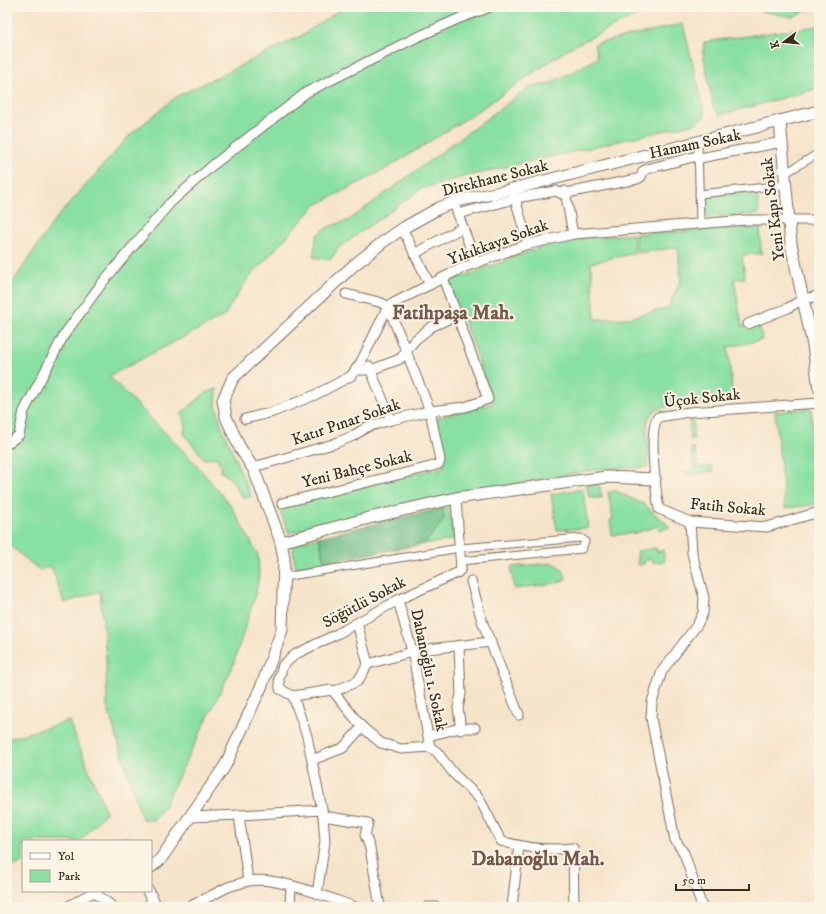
<svg xmlns="http://www.w3.org/2000/svg" width="826" height="914" font-family="'IM FELL DW Pica',serif">
<style>
.green{fill:#89e0a3;stroke:#628560}
.forest{fill:#6ebe89;stroke:#547454}
.lines{fill:none;stroke-linecap:round;stroke-linejoin:round}
.pedestrian-tunnel{stroke:#d1bfa8;stroke-width:7;stroke-dasharray:7 3.5;stroke-linecap:butt}
.pedestrian-casing{stroke:#7c6b5a;stroke-width:9}
.minor-casing{stroke:#7c6b5a;stroke-width:11}
.tertiary-casing{stroke:#7c6b5a;stroke-width:13}
.pedestrian{stroke:#fff;stroke-width:7}
.minor{stroke:#fff;stroke-width:9}
.tertiary{stroke:#fff;stroke-width:11}
.labels{text-anchor:middle;dominant-baseline:central;stroke-width:4;stroke-linejoin:round;paint-order:stroke}
.street-label{font-size:16px;fill:#3b2a1e;stroke:#fcf5e5}
.district-label{font-size:20px;font-weight:bold;fill:#76564c;stroke:#fcf5e5}
</style>
<rect width="100%" height="100%" fill="#fcf5e5"/>
<filter id="ink" filterUnits="userSpaceOnUse"><feTurbulence type="fractalNoise" baseFrequency=".025" numOctaves="2"/><feDisplacementMap in="SourceGraphic" scale="8" xChannelSelector="R" yChannelSelector="G"/><feConvolveMatrix kernelMatrix="1 2 1 2 8 2 1 2 1" color-interpolation-filters="sRGB"/></filter>
<filter id="wash" filterUnits="userSpaceOnUse"><feTurbulence type="fractalNoise" baseFrequency=".012" numOctaves="4" result="noise"/><feDisplacementMap in="SourceGraphic" scale="16" xChannelSelector="R" yChannelSelector="G"/><feGaussianBlur stdDeviation="0.9" result="paint"/><feColorMatrix in="noise" values="0 0 0 0 0 0 0 0 0 0 0 0 0 0 0 0 0 1.4 0 .05"/><feComposite in="paint" operator="in"/></filter>
<g filter="url(#wash)">
<rect width="100%" height="100%" fill="#f6e4ca"/>
<g class="green">
<path d="M 344,7 L 654,7 L 571,47 L 472,115 L 386,169 L 316,205 L 246,281 L 224,316 L 109,376 L 193,461 L 231,506 L 258,555 L 259,574 L 256,593 L 232,668 L 163,808 L 153,820 L 142,819 L 107,706 L 106,657 L 100,591 L 64,603 L 51,566 L 39,570 L 7,543 L 7,291 L 54,221 L 131,134 L 176,97 L 301,36 Z"/>
<path d="M 741,7 L 815,7 L 792,17 Z"/>
<path d="M 683,24 L 705,115 L 696,123 L 459,178 L 421,189 L 340,247 L 330,260 L 313,257 L 317,235 L 328,227 L 349,220 L 531,86 L 549,84 L 598,58 L 594,44 Z"/>
<path d="M 819,26 L 819,88 L 720,115 L 713,106 L 703,52 L 704,42 Z"/>
<path d="M 757,191 L 759,214 L 703,217 L 700,197 Z"/>
<path d="M 760,227 L 761,254 L 742,255 L 745,278 L 734,279 L 742,326 L 759,323 L 762,340 L 728,347 L 733,401 L 665,407 C 634,413 653,445 647,467 L 599,469 L 454,495 L 289,533 L 278,507 L 444,467 L 437,418 L 493,403 L 473,345 L 448,282 L 560,240 L 633,234 L 635,253 L 591,263 L 595,319 L 627,318 L 668,308 L 681,280 L 678,247 L 637,253 L 635,234 Z"/>
<path d="M 217,389 L 216,405 L 221,425 L 251,496 L 243,499 L 231,479 L 220,471 L 222,467 L 216,457 L 204,459 L 184,434 L 186,425 L 181,414 L 205,393 Z"/>
<path d="M 811,408 L 819,504 L 785,508 L 775,412 Z"/>
<path d="M 689,420 L 693,420 L 694,439 L 690,440 Z"/>
<path d="M 691,448 L 695,448 L 698,467 L 712,466 L 713,471 L 686,475 L 686,471 L 694,469 Z"/>
<path d="M 599,483 L 602,498 L 589,498 L 587,485 Z"/>
<path d="M 583,489 L 588,528 L 557,530 L 551,494 Z"/>
<path d="M 616,491 L 645,505 L 670,527 L 659,530 L 658,526 L 635,533 L 612,535 L 610,520 L 613,519 L 608,492 Z"/>
<path d="M 448,507 L 454,540 L 424,544 L 444,520 L 443,508 Z"/>
<path d="M 319,537 L 324,562 L 296,568 L 292,544 Z"/>
<path d="M 656,548 L 657,552 L 663,550 L 665,561 L 653,563 L 652,559 L 644,561 L 644,564 L 638,565 L 637,551 Z"/>
<path d="M 552,563 C 561,566 564,570 566,579 L 556,583 L 514,589 L 511,567 Z"/>
<path d="M 69,721 L 106,812 L 80,841 L 23,841 L 23,863 L 10,867 L 7,871 L 7,739 Z"/>
</g>
<path class="forest" d="M 443,508 L 444,520 L 424,544 L 324,562 L 319,537 Z"/>
</g>
<g filter="url(#ink)">
<g class="lines">
<path class="pedestrian-tunnel" d="M 126,840 L 126,841"/>
<defs>
<g id="pedestrian">
<path d="M 698,143 L 700,223"/>
<path d="M 784,174 L 819,153"/>
<path d="M 699,194 L 785,185"/>
<path d="M 284,577 L 460,548 L 581,538 L 585,541 L 582,549 L 461,561"/>
</g>
<g id="minor">
<path d="M 565,191 L 573,234"/>
<path d="M 514,195 L 528,244"/>
<path d="M 456,209 L 476,263"/>
<path d="M 458,214 L 522,197 L 556,191 L 562,194 L 637,179 L 641,177 L 643,171 L 647,169 L 697,156 L 700,158 L 782,142"/>
<path d="M 405,234 L 430,285"/>
<path d="M 414,254 L 463,227"/>
<path d="M 748,324 L 788,308 L 803,299 L 819,296"/>
<path d="M 369,366 L 391,420"/>
<path d="M 356,370 L 371,370 L 400,359 L 415,340 L 431,327 L 457,315"/>
<path d="M 819,403 L 689,412 L 658,417 C 648,429 656,492 659,509 L 690,522 L 767,527 L 819,512"/>
<path d="M 245,419 L 273,412 L 315,395 L 351,376 L 361,362 L 388,306 L 462,268 L 525,245 L 574,234 L 746,220 L 819,220"/>
<path d="M 7,444 L 19,435 L 24,411 L 64,335 L 102,283 L 170,203 L 213,165 L 307,92 L 413,39 L 460,18 L 490,7"/>
<path d="M 261,465 L 333,444 L 353,436 L 367,427 L 391,420 L 430,411 L 465,407 L 488,399 L 443,278"/>
<path d="M 282,503 L 430,467 L 439,464 L 440,460 L 430,411 L 388,306 L 379,302 L 346,294"/>
<path d="M 690,522 L 692,553 L 704,598 L 703,613 L 697,625 L 662,671 L 652,702 L 651,718 L 675,840 L 684,853 L 702,907"/>
<path d="M 471,581 L 482,621 L 519,715"/>
<path d="M 398,600 L 412,651 L 430,747"/>
<path d="M 357,623 L 368,664 L 419,650 L 491,642"/>
<path d="M 459,646 L 461,694 L 458,708 L 461,730"/>
<path d="M 335,691 L 358,681 L 368,664"/>
<path d="M 293,696 L 332,690 L 362,727 L 381,743 L 401,749 L 430,747 L 437,752 L 454,774 L 479,798 L 501,841 C 525,848 548,851 573,848 L 574,907"/>
<path d="M 428,736 L 460,728 L 475,728"/>
<path d="M 312,760 L 343,748 L 362,727"/>
<path d="M 322,810 L 307,736 L 293,696 L 280,689 L 279,679 L 283,665 L 296,654 L 337,634 L 398,600 L 457,573 L 461,569 L 456,498"/>
<path d="M 239,815 L 322,810 L 323,816 L 368,823 L 365,835 L 370,848 L 380,907"/>
<path d="M 190,817 L 239,815 L 248,881 C 278,876 326,897 355,907"/>
<path d="M 94,892 L 113,907"/>
<path d="M 317,894 L 325,841 L 323,816"/>
<path d="M 67,907 L 95,891"/>
<path d="M 189,907 L 228,887 L 248,881"/>
<path d="M 290,907 L 291,886"/>
<path d="M 427,907 L 436,907"/>
<path d="M 512,907 L 519,846"/>
</g>
<g id="tertiary">
<path d="M 780,121 L 791,244 L 813,345 L 819,388"/>
<path d="M 281,542 L 369,518 L 456,498 L 606,477 L 655,479"/>
<path d="M 151,867 L 160,860 L 225,766 L 262,685 L 282,630 L 284,559 L 281,542 L 254,470 L 239,446 L 226,417 L 223,400 L 233,378 L 354,265 L 383,242 L 405,227 L 439,208 L 461,200 L 501,192 L 819,111"/>
<path d="M 148,891 L 156,907"/>
</g>
</defs>
<use href="#pedestrian" class="pedestrian-casing"/>
<use href="#minor" class="minor-casing"/>
<use href="#tertiary" class="tertiary-casing"/>
<use href="#pedestrian" class="pedestrian"/>
<use href="#minor" class="minor"/>
<use href="#tertiary" class="tertiary"/>
</g>
</g>
<g class="labels">
<g class="street-label">
<text transform="translate(695 144) rotate(-12)">Hamam Sokak</text>
<text transform="translate(495 178) rotate(-14)">Direkhane Sokak</text>
<text transform="translate(773 209) rotate(-97)">Yeni Kapı Sokak</text>
<text transform="translate(498 242) rotate(-20)">Yıkıkkaya Sokak</text>
<text transform="translate(702 398) rotate(-6)">Üçok Sokak</text>
<text transform="translate(346 422) rotate(-19)">Katır Pınar Sokak</text>
<text transform="translate(357 469) rotate(-14)">Yeni Bahçe Sokak</text>
<text transform="translate(728 507) rotate(5)">Fatih Sokak</text>
<text transform="translate(364 602) rotate(-28)">Söğütlü Sokak</text>
<text transform="translate(429 670) rotate(78)">Dabanoğlu 1. Sokak</text>
</g>
<g class="district-label">
<text x="453" y="313">Fatihpaşa Mah.</text>
<text x="538" y="859">Dabanoğlu Mah.</text>
</g>
</g>
<rect width="826" height="914" fill="none" stroke="#fcf5e5" stroke-width="24"/>
<rect x="22" y="840" width="130" height="52" fill="#fcf5e5" stroke="#afa495"/>
<rect x="30" y="853" width="20" height="6" fill="#ffffff" stroke="#afa495"/>
<text x="58" y="860" font-size="12" fill="#3b2a1e">Yol</text>
<rect x="30" y="870" width="20" height="12" fill="#89e0a3" stroke="#afa495"/>
<text x="58" y="880" font-size="12" fill="#3b2a1e">Park</text>
<g transform="translate(784 42) rotate(254)" stroke="#fcf5e5" stroke-width="3" paint-order="stroke">
<path d="M0-3L7 15L0 10L-7 15Z" fill="#3b2a1e"/>
<text y="-6" font-size="11" font-weight="bold" text-anchor="middle" fill="#3b2a1e">K</text>
</g>
<path d="M676 884v6h73v-6" fill="none" stroke="#3b2a1e" stroke-width="2"/>
<text x="682" y="884" font-size="12" fill="#3b2a1e" stroke="#fcf5e5" stroke-width="3" paint-order="stroke">50 m</text>
</svg>
